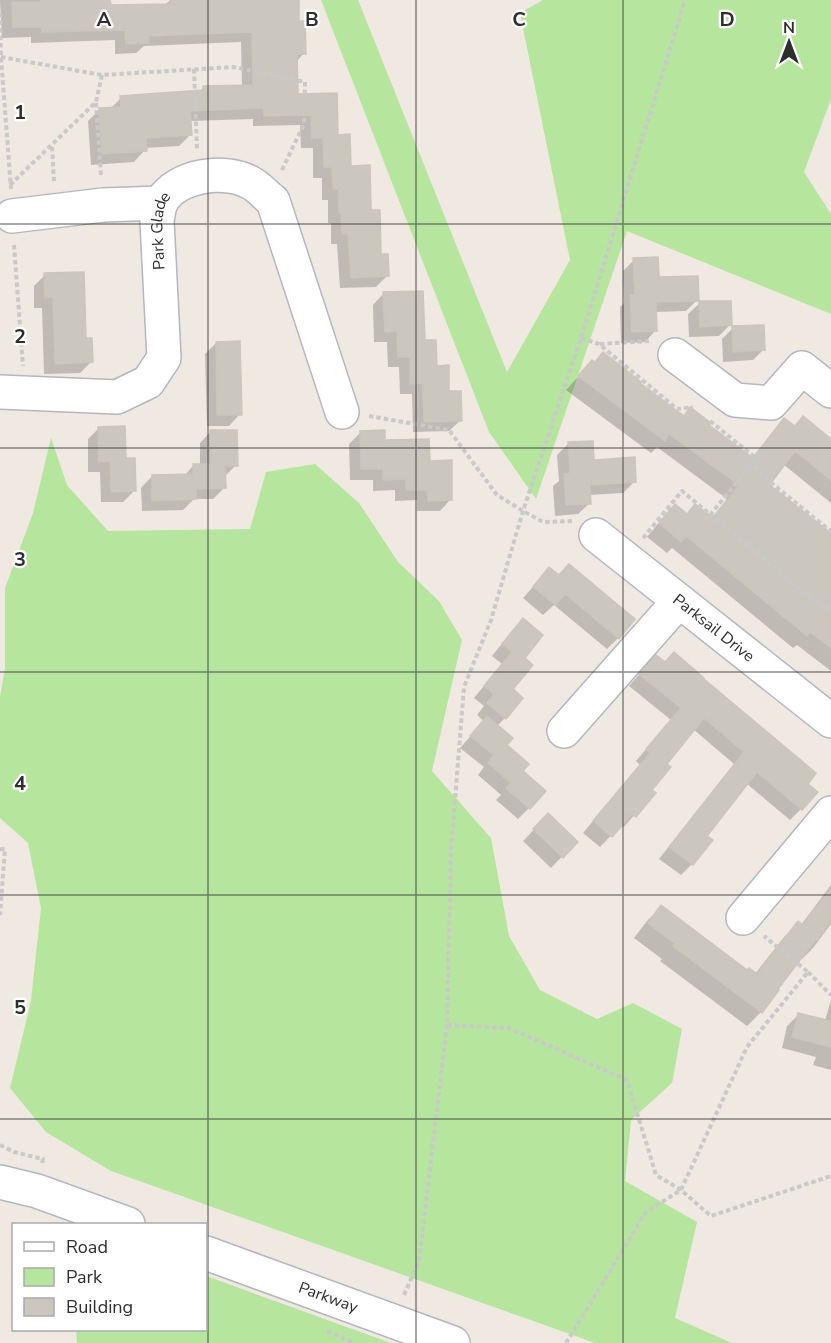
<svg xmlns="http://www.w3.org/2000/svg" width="831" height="1343" font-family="'Nunito Sans',sans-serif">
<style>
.green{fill:#b6e59e}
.shadow{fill:#0003}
.building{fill:#cbc7bf;stroke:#cbc5ba;stroke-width:1.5}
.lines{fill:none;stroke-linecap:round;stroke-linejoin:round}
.minor-casing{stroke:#b4b7c1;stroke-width:36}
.path{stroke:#c9c9c9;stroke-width:4;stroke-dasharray:4.5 3;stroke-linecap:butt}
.minor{stroke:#fff;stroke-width:33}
.grid{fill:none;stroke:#2e2e2e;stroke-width:1.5;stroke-opacity:0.55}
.labels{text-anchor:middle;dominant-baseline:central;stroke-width:4.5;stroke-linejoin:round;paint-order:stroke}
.street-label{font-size:16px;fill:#2e2e2e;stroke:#fff}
.grid-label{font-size:20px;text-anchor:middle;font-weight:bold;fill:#2e2e2e;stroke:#fff;stroke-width:4.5;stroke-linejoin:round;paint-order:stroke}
</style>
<rect width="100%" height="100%" fill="#efe9e1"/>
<g class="green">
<path d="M 321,0 L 358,0 L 507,372 L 570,260 L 520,13 L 543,0 L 831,0 L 831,99 L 804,172 L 831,214 L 831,314 L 627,231 L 536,499 L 489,432 Z"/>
<path d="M 51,438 L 67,485 L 108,531 L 250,529 L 266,472 L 315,464 L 359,503 L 398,562 L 439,601 L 462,640 L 432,771 L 491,838 L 509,936 L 540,990 L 597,1019 L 633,1003 L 682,1029 L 672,1083 L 631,1120 L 625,1181 L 697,1222 L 675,1318 L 732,1343 L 595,1343 L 111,1171 L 46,1132 L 10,1088 L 31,1001 L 41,908 L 28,843 L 0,818 L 0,697 L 5,668 L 5,588 L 33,513 Z"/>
<path d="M 206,1276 L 391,1343 L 77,1343 L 76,1330 L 206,1330 Z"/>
</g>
<g class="shadow">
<path d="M 0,0 L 109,0 L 109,6 L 165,5 L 170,0 L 297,0 L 298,22 L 304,53 L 296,62 L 297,96 L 337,136 L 349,167 L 370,211 L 379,255 L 387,276 L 376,287 L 340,288 L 337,244 L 331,244 L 331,223 L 328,223 L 328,200 L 322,200 L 322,178 L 313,178 L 313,148 L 301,148 L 300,125 L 253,126 L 253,119 L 190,121 L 191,134 L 179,146 L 145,148 L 145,150 L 134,162 L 91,165 L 88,121 L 99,110 L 110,109 L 121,98 L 199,92 L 203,88 L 242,87 L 241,42 L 144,46 L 136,53 L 115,54 L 115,40 L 31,43 L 31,37 L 2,38 Z"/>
<path d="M 634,260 L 658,279 L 697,300 L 686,311 L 655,312 L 656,330 L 645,342 L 621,343 L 620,307 L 624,303 L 623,271 Z"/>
<path d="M 45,275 L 84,340 L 91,362 L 80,373 L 44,374 L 42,308 L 34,308 L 34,286 Z"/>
<path d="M 384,293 L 423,342 L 448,393 L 461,420 L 449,431 L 413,432 L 412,394 L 400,394 L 399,367 L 388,367 L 387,342 L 374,342 L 373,305 Z"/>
<path d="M 700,303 L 730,325 L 719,336 L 689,337 L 688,314 Z"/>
<path d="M 733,328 L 764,349 L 753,360 L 723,362 L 722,339 Z"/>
<path d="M 216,343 L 240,414 L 229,426 L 207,426 L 205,354 Z"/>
<path d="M 592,362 L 639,383 L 683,417 L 690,409 L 707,426 L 752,459 L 772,433 L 785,420 L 793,427 L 803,418 L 831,441 L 831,503 L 783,464 L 769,483 L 769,487 L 831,537 L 831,671 L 797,645 L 793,648 L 672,548 L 667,553 L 647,537 L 662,519 L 675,506 L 686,515 L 711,519 L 727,499 L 657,447 L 651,453 L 566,390 Z"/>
<path d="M 99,428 L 125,460 L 135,490 L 123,502 L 101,502 L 100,472 L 88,472 L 88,439 Z"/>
<path d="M 211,431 L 236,465 L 225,476 L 224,488 L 213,499 L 194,499 L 183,510 L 142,511 L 141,488 L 152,476 L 184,476 L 193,466 L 200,466 L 200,443 Z"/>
<path d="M 361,432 L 428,462 L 451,499 L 440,511 L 417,511 L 417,500 L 395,501 L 395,490 L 373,491 L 373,480 L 350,480 L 349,444 Z"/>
<path d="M 568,444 L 593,461 L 635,481 L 623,493 L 589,495 L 590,503 L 578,514 L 555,516 L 553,486 L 559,481 L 557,455 Z"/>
<path d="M 549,569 L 618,638 L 607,649 L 554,605 L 543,615 L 523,598 Z"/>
<path d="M 512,631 L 523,658 L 511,690 L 505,718 L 497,726 L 505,745 L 521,771 L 529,808 L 518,819 L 496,800 L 501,795 L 478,775 L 484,767 L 460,748 L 484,721 L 477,715 L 484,706 L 474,698 L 502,664 L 492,656 Z"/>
<path d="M 645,668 L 805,784 L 801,809 L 790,820 L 746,783 L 705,836 L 710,840 L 692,864 L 681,875 L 659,859 L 734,764 L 693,729 L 665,764 L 650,790 L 653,793 L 624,827 L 621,825 L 600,847 L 583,833 L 640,765 L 636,761 L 671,720 L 629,686 Z"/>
<path d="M 548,815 L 576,842 L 551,868 L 523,841 Z"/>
<path d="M 831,885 L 831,924 L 813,948 L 802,959 L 804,952 L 761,1012 L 747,1026 L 660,961 L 662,959 L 634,938 L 647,921 L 661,907 L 747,972 L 755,974 L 784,937 L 798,923 L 801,925 Z"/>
<path d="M 831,1000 L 831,1070 L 813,1065 L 816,1057 L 782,1048 L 787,1026 L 799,1014 L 825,1021 Z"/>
</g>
<g class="building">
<path d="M 41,0 L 110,0 L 111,5 L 170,4 L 170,0 L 299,0 L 299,21 L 305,21 L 306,54 L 297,54 L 298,94 L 337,93 L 338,135 L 350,134 L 351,166 L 370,165 L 371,210 L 380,210 L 381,254 L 388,254 L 389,276 L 351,278 L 348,234 L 342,234 L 341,213 L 339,213 L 338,189 L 333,189 L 332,167 L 324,167 L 323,138 L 312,138 L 311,115 L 264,116 L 264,108 L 190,111 L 192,135 L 146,138 L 147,151 L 102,154 L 99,108 L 121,107 L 120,96 L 203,90 L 203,86 L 253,85 L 252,32 L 149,36 L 149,43 L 126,44 L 125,30 L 42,32 L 42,27 L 13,27 L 12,2 L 41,2 Z"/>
<path d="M 658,257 L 659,277 L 698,276 L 699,301 L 656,302 L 657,331 L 632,332 L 630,295 L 635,295 L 633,258 Z"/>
<path d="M 84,272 L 86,338 L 92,338 L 93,362 L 55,364 L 53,297 L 45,298 L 44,273 Z"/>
<path d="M 423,291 L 425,340 L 436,340 L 437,366 L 449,365 L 449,391 L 461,391 L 462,421 L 424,422 L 423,383 L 410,384 L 410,357 L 398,357 L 397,331 L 385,332 L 383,292 Z"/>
<path d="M 699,301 L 731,301 L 732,325 L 700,327 Z"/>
<path d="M 764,325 L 765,350 L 733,352 L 732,326 Z"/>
<path d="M 240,341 L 242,415 L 217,415 L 216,342 Z"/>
<path d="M 603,352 L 641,382 L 640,383 L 684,416 L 690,407 L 711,423 L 709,425 L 753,458 L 784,418 L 795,426 L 803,416 L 831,439 L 831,480 L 795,451 L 771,483 L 772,484 L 771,486 L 831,533 L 831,648 L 810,632 L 807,636 L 686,536 L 681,542 L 659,523 L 675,504 L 687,514 L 695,504 L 713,518 L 739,485 L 669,434 L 665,441 L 578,376 L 592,360 L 595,362 Z"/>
<path d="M 125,426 L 126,458 L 135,458 L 136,491 L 111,492 L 110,461 L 99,462 L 98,427 Z"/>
<path d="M 210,430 L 237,430 L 238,466 L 225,466 L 226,488 L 196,489 L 196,499 L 152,501 L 152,475 L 193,474 L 193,464 L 211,464 Z"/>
<path d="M 385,430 L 385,440 L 429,439 L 430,461 L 452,460 L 452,500 L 428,501 L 427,490 L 406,490 L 406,479 L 383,480 L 383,469 L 361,469 L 360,431 Z"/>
<path d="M 593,441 L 594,460 L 635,457 L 636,482 L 590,485 L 591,504 L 566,505 L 564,474 L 570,473 L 568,442 Z"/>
<path d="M 569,564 L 635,619 L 619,639 L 565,594 L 556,605 L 533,587 L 549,567 L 559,575 Z"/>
<path d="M 523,618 L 543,635 L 525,658 L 533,665 L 513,689 L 523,698 L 506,719 L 487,703 L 494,694 L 484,686 L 512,652 L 502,644 Z"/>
<path d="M 674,652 L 704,678 L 704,679 L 816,773 L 808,784 L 818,792 L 802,810 L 757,772 L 707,836 L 713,840 L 693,865 L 669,847 L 744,752 L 704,718 L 667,764 L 671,767 L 652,790 L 656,793 L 636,817 L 632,814 L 612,837 L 593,821 L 650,753 L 646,749 L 681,708 L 639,674 L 656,655 L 665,662 Z"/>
<path d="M 487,716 L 513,738 L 507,745 L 529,764 L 523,771 L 546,791 L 530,809 L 506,788 L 511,783 L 488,763 L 494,755 L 470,736 Z"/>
<path d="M 548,813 L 578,842 L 563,858 L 533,829 Z"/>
<path d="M 831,888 L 831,921 L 817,940 L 816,939 L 778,989 L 779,990 L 762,1013 L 673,946 L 675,944 L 648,923 L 661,905 L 747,970 L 749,968 L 757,974 L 798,921 L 803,925 Z"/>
<path d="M 798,1013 L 831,1021 L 831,1047 L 792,1037 Z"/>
</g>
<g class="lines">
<defs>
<g id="minor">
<path d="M 12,216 L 103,205 L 161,203"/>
<path d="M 675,355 L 735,400 L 771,403 L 802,368 L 831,391"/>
<path id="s1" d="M 0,392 L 117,397 L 148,382 L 164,358 L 157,221 C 158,215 159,207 161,202 C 177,175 225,168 251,183 C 259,187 266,196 273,201 L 342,412"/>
<path id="s2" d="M 596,535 L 831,721"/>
<path d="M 564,731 L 679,601"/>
<path d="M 743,918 L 831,813"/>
<path d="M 0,1182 L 37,1191 L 128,1224"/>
<path id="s3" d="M 206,1253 L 453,1343"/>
</g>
</defs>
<use href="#minor" class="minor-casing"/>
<g class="path">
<path d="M 0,13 L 1,57 L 11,189"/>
<path d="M 1,57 L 102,75 L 234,67 L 305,82 L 305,99"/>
<path d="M 194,69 L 197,150"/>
<path d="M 96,103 L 101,176"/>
<path d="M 52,147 L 54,181"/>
<path d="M 282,170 L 304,124 L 304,115"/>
<path d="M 10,185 L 96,102 L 102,75"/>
<path d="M 14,245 L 23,366"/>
<path d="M 581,338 L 599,344 L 677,409 L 693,407"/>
<path d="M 600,344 L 649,341"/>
<path d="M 369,416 L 449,430 L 497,495 L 523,511 L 543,522 L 572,521"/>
<path d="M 710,421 L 757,459 L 757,471 L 829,530 L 831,530"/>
<path d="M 710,515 L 756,459"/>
<path d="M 643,538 L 682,491 L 822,607 L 831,608"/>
<path d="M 0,849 L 5,849 L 0,915"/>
<path d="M 808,972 L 831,995"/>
<path d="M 447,1025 L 509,1028 L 627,1080 L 656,1175 L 681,1190 L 711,1216 L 831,1176"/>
<path d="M 0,1145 L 14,1152 L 43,1159 L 42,1164"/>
<path d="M 404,1295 L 419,1261 L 447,1025 L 451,850 L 464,687 L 491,620 L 523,511 L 581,338 L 685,0"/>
<path d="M 327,1331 L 354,1343"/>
<path d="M 566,1343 L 646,1212 L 681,1190 L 747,1047 L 808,972 L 764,936"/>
</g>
<use href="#minor" class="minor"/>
</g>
<path class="grid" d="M 208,0 L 208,1343M 416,0 L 416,1343M 623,0 L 623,1343M 0,224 L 831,224M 0,448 L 831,448M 0,672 L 831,672M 0,895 L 831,895M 0,1119 L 831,1119"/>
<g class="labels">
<g class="street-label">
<text stroke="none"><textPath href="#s1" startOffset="308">Park Glade</textPath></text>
<text stroke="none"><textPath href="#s2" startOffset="150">Parksail Drive</textPath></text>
<text stroke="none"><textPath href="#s3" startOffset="130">Parkway</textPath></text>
</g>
</g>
<g class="grid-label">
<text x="104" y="26">A</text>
<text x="312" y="26">B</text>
<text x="519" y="26">C</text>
<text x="727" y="26">D</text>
<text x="20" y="119">1</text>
<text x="20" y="343">2</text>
<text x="20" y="566">3</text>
<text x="20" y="790">4</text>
<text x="20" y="1014">5</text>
</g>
<rect x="12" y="1223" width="195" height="108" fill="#ffffff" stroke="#ababab" stroke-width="1.5"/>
<rect x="24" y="1242" width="30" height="9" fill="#ffffff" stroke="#ababab" stroke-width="1.5"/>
<text x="66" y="1253" font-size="18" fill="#2e2e2e">Road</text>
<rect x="24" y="1268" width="30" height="18" fill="#b6e59e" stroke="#ababab" stroke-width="1.5"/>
<text x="66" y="1283" font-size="18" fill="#2e2e2e">Park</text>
<rect x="24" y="1298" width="30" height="18" fill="#cbc7bf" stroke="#ababab" stroke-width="1.5"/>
<text x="66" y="1313" font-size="18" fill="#2e2e2e">Building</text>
<g transform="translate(789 42)" stroke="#ffffff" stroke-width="4.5" paint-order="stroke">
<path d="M0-4.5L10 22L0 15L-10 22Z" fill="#2e2e2e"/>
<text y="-9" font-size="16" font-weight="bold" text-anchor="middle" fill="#2e2e2e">N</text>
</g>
</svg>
